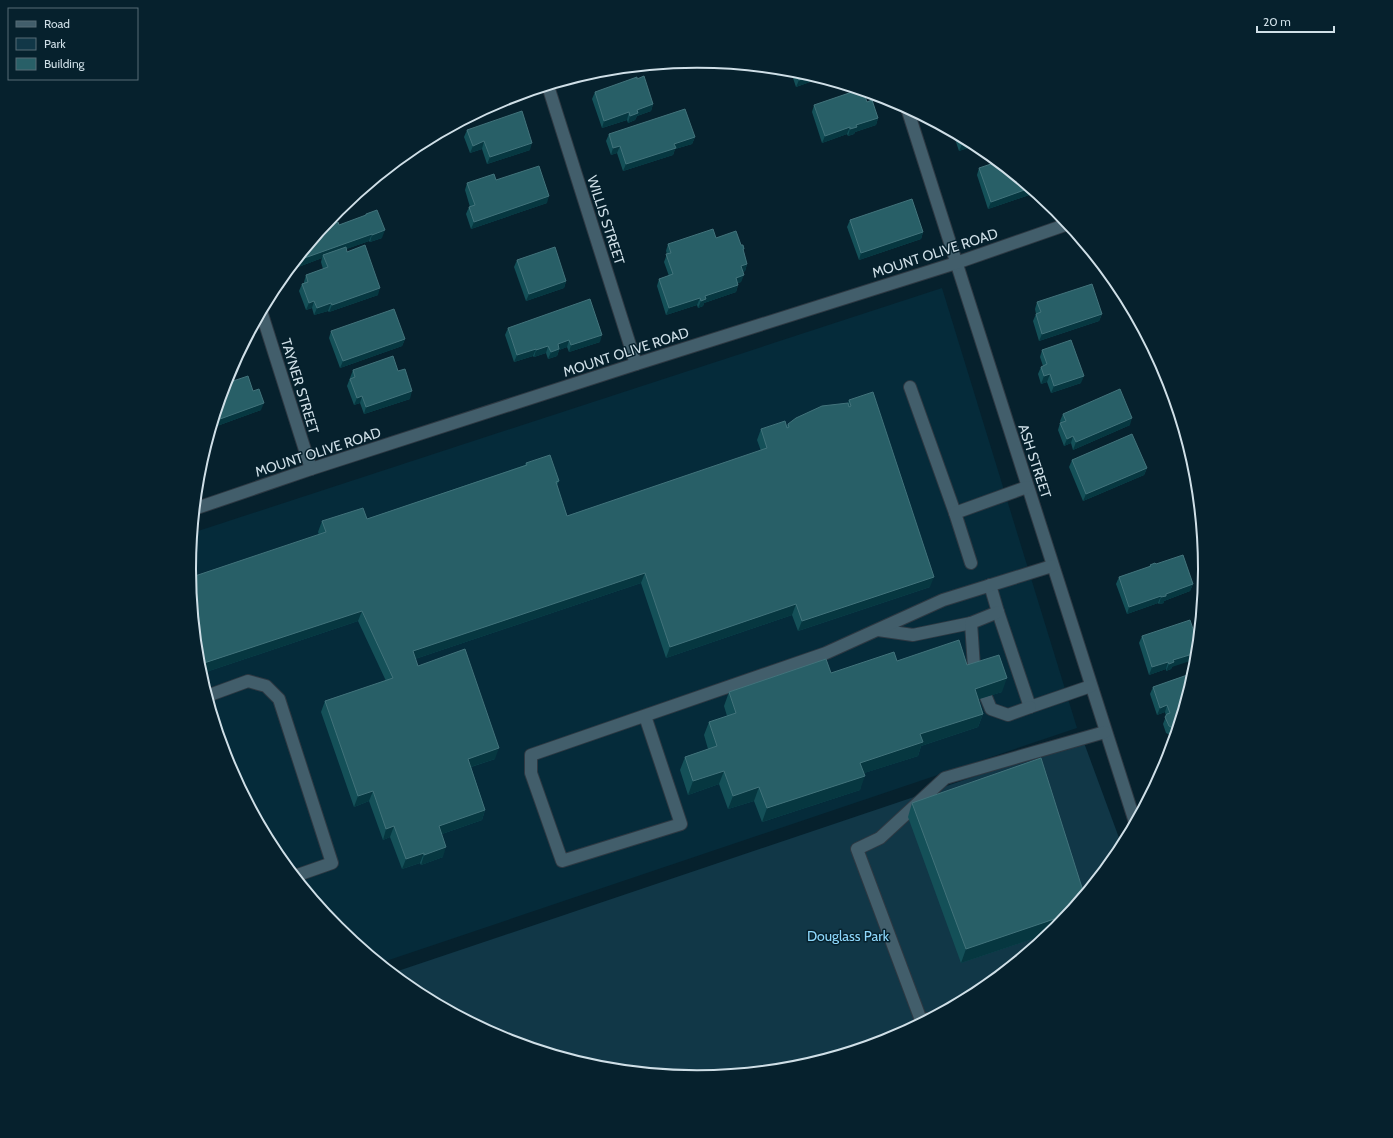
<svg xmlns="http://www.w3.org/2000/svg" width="1393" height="1138" font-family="Cabin,sans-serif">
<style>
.built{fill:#052b3a}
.green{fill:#113747}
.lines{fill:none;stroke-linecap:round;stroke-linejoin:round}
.minor-casing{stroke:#2e3943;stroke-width:14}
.minor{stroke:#425e6b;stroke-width:12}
.wall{fill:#145058}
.shaded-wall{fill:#063740}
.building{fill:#285f67;stroke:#42737b}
.labels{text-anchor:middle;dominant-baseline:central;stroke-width:3;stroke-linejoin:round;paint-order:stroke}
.street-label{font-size:14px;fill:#cfdfe7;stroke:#06212d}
.park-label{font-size:14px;fill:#8ed8fc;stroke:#06212d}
.rim{fill:none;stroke:#cfdfe7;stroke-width:2}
</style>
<rect width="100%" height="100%" fill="#06212d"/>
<path class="built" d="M 942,288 L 1077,728 L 380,963 L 337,928 L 274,851 L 227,763 L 198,668 L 189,569 L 192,533 Z"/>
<path class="green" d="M 1083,740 L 1122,846 L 1119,851 L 1056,928 L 979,992 L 891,1038 L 795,1067 L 696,1077 L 597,1067 L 502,1038 L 414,991 L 392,973 Z"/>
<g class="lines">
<defs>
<g id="minor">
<path d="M 548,86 L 636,364"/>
<path d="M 907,108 L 1135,822"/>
<path d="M 261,311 L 311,469"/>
<path d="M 910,387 L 955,513"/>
<path d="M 194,509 L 311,469 L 636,364 L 956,263 L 1068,224"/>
<path d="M 971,563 L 955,513 L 1027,487"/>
<path d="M 990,585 L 998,612 L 1030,707 L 1091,686"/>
<path d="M 878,630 L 913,635 L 971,623"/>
<path d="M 976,674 L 974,667 L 971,623 L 998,612"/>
<path d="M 207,696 L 248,681 L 266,686 L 279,699 L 332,863 L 295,876"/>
<path d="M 986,697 L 991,709 L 1008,715 L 1030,707"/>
<path d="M 645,716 L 681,824 L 562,861 L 531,773 L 531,755 L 826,653 L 943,600 L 1052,566"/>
<path d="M 927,1019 L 921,1020 L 857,849 L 880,838 L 945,778 L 1105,732"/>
</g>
</defs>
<use href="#minor" class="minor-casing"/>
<use href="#minor" class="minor"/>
</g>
<g class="wall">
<path d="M 774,69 L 796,71 L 821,78 L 796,87 L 791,72 L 777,76 Z"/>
<path d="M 598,71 L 589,78 L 587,74 Z"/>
<path d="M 595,92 L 653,104 L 651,111 L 637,116 L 635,120 L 628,123 L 627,120 L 602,128 L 592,99 Z"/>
<path d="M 867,102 L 878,118 L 876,125 L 855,132 L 854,134 L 848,136 L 847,134 L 822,143 L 812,112 L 814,105 Z"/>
<path d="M 467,130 L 530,150 L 487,164 L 482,149 L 470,153 L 464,137 Z"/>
<path d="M 953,133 L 976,145 L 959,151 Z"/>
<path d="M 609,134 L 695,137 L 692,144 L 675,149 L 673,155 L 623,171 L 617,153 L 611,155 L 606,141 Z"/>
<path d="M 979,168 L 1035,193 L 988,209 L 977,175 Z"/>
<path d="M 496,180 L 547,203 L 471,229 L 466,214 L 469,207 L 470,207 L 465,190 L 467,183 Z"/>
<path d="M 366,214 L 382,238 L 370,242 L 369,241 L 346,249 L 347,252 L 378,295 L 329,312 L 328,311 L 314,315 L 312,308 L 306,310 L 299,291 L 302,284 L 304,283 L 304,282 L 306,275 L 323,269 L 321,262 L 322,258 L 293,269 L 292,265 L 320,230 L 321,231 L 322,231 L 323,227 L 339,225 L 365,216 Z"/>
<path d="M 850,220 L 923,232 L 921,239 L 859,260 L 847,227 Z"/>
<path d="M 716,238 L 743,251 L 747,264 L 745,271 L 743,272 L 741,282 L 738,283 L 738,285 L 736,292 L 704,303 L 703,306 L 698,308 L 697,305 L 666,315 L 657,286 L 659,279 L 669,276 L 664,262 L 667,254 L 666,251 L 668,244 Z"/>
<path d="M 517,260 L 566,281 L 564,288 L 526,301 L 514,267 Z"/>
<path d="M 1037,302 L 1102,314 L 1099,321 L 1039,341 L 1033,321 L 1036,314 L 1035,309 Z"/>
<path d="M 508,328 L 600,342 L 569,352 L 567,347 L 559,350 L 557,356 L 548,359 L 546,353 L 534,357 L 533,356 L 514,362 L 505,335 Z"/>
<path d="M 331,331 L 405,339 L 402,346 L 340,368 L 329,338 Z"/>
<path d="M 1042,350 L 1081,383 L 1051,393 L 1047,382 L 1041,384 L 1038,374 L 1041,367 L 1043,366 L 1040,357 Z"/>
<path d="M 353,370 L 398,371 L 410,399 L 364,414 L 360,403 L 354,405 L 347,386 Z"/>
<path d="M 224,384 L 253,391 L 261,410 L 217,426 L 214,417 Z"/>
<path d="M 849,400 L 930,587 L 798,631 L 792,615 L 666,658 L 641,583 L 415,659 L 418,666 L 495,759 L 471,767 L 485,810 L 482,820 L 442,834 L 443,857 L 421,865 L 420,863 L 402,869 L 390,837 L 383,840 L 369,801 L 354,807 L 321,712 L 325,701 L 386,681 L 358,621 L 200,674 L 198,668 L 319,535 L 318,532 L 322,521 L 367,519 L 525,465 L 526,463 L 559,481 L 557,485 L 567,516 L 761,451 L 757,440 L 761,429 L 786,427 L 788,424 L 848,403 Z"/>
<path d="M 1063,414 L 1130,425 L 1073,450 L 1071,443 L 1064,446 L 1058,430 L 1060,423 L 1061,423 L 1060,421 Z"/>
<path d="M 1072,460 L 1147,468 L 1144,475 L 1083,501 L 1069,467 Z"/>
<path d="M 1156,564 L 1193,584 L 1190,591 L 1164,601 L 1164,603 L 1159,604 L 1158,603 L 1127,614 L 1116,584 L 1119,577 L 1149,567 L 1150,565 Z"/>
<path d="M 1142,636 L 1197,641 L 1172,667 L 1171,669 L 1166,671 L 1166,669 L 1149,675 L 1139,643 Z"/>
<path d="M 897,661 L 967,665 L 1002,692 L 978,699 L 983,714 L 978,727 L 921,746 L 918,756 L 864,773 L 860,790 L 762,822 L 754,801 L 728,809 L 719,784 L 688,795 L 680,770 L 685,757 L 708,749 L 704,735 L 709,722 L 727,716 L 724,706 L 729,692 Z"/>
<path d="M 1193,673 L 1170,735 L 1166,733 L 1163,724 L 1166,716 L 1165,712 L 1157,715 L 1150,694 L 1153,687 Z"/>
<path d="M 912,803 L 1056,928 L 1050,933 L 961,963 L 908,817 Z"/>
</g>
<g class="shaded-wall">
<path d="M 616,69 L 589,78 L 591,73 L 598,71 Z"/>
<path d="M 779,69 L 791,70 L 791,72 L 777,76 Z"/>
<path d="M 811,75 L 821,78 L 796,87 L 799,80 Z"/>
<path d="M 503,100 L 500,107 L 471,118 L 472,116 L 497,102 Z"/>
<path d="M 653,104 L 651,111 L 637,116 L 635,120 L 628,123 L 630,116 L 637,110 Z"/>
<path d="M 629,112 L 627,120 L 602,128 L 604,121 Z"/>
<path d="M 878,118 L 876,125 L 855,132 L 854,134 L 848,136 L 850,129 L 856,125 Z"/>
<path d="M 850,127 L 847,134 L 822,143 L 825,136 Z"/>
<path d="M 695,137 L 692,144 L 675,149 L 673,155 L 623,171 L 626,164 L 674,144 Z"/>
<path d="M 484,141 L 482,149 L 470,153 L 473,146 Z"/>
<path d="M 969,141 L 976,145 L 959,151 L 962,144 Z"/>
<path d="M 532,143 L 530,150 L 487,164 L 490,157 Z"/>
<path d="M 620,146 L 617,153 L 611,155 L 613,148 Z"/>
<path d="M 1030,188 L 1035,193 L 988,209 L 991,202 Z"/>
<path d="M 549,196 L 547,203 L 471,229 L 474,222 Z"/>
<path d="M 385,230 L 382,238 L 370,242 L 372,235 Z"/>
<path d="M 923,232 L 921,239 L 859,260 L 861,253 Z"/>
<path d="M 372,234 L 369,241 L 324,257 L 323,255 L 322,258 L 293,269 L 296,261 Z"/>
<path d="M 747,264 L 745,271 L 738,273 L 741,266 Z"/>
<path d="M 744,275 L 741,282 L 733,285 L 736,278 Z"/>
<path d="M 566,281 L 564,288 L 526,301 L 529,294 Z"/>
<path d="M 738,285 L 736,292 L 704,303 L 703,306 L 698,308 L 701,301 L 705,296 Z"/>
<path d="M 380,288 L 378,295 L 329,312 L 332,305 Z"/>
<path d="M 700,298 L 697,305 L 666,315 L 669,308 Z"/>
<path d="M 314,301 L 312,308 L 306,310 L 309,303 Z"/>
<path d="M 331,303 L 328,311 L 314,315 L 317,308 Z"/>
<path d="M 1102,314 L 1099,321 L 1039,341 L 1042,334 Z"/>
<path d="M 602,335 L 600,342 L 569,352 L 571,345 Z"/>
<path d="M 405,339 L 402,346 L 340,368 L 343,361 Z"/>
<path d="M 569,340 L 567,347 L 559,350 L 557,356 L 548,359 L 551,352 L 558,344 Z"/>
<path d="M 548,346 L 546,353 L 534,357 L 536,350 Z"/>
<path d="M 536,349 L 533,356 L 514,362 L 517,355 Z"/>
<path d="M 1050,374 L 1047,382 L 1041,384 L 1044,376 Z"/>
<path d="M 1084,376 L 1081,383 L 1051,393 L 1054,386 Z"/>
<path d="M 412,391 L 410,399 L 364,414 L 366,407 Z"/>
<path d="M 362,396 L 360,403 L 354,405 L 357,398 Z"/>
<path d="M 264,403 L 261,410 L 217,426 L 220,419 Z"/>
<path d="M 1132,418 L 1130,425 L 1073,450 L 1076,442 Z"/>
<path d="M 1073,436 L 1071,443 L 1064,446 L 1067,439 Z"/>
<path d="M 1147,468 L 1144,475 L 1083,501 L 1086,494 Z"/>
<path d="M 645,573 L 641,583 L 409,661 L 413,651 Z"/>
<path d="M 934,577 L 930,587 L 798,631 L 802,621 Z"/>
<path d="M 1193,584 L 1190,591 L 1164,601 L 1164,603 L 1159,604 L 1161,597 L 1166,594 Z"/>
<path d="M 1161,596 L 1158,603 L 1127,614 L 1129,607 Z"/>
<path d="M 796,604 L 792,615 L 666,658 L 670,647 Z"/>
<path d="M 362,611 L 358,621 L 200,674 L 198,665 Z"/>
<path d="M 1196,653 L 1196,659 L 1172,667 L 1171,669 L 1166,671 L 1169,664 L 1173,660 Z"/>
<path d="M 1168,662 L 1166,669 L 1149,675 L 1152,667 Z"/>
<path d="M 1007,678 L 1002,692 L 970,702 L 975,689 Z"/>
<path d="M 1167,705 L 1165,712 L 1157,715 L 1160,708 Z"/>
<path d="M 983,714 L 978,727 L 921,746 L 918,756 L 855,776 L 860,763 L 920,734 Z"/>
<path d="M 1177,726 L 1175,733 L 1170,735 L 1173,728 Z"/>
<path d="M 499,748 L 495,759 L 464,769 L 468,759 Z"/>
<path d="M 724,771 L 719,784 L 688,795 L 693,781 Z"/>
<path d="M 865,776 L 860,790 L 762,822 L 767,808 Z"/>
<path d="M 759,787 L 754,801 L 728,809 L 733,796 Z"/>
<path d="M 373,791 L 369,801 L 354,807 L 358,796 Z"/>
<path d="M 485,810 L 482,820 L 436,836 L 439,826 Z"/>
<path d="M 394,826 L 390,837 L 383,840 L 386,829 Z"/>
<path d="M 446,847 L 443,857 L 421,865 L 424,855 Z"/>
<path d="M 424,853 L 420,863 L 402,869 L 406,859 Z"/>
<path d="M 1066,915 L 1056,928 L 1050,933 L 961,963 L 966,949 Z"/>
</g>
<g class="building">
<path d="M 796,71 L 811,75 L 799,80 Z"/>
<path d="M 644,76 L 653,104 L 637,110 L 638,113 L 630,116 L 629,112 L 604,121 L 595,92 L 637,77 L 637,79 Z"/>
<path d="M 858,90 L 863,91 L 867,102 L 872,100 L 878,118 L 856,125 L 857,127 L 850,129 L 850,127 L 825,136 L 814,105 Z"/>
<path d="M 685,109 L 695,137 L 674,144 L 676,148 L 626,164 L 620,146 L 613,148 L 609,134 Z"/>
<path d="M 522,111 L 532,143 L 490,157 L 484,141 L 473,146 L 467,130 Z"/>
<path d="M 959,136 L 969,141 L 962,144 Z"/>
<path d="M 997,162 L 1030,188 L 991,202 L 979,168 Z"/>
<path d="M 539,166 L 549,196 L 474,222 L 469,207 L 475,205 L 467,183 L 494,174 L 496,180 Z"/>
<path d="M 912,199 L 923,232 L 861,253 L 850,220 Z"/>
<path d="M 377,210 L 385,230 L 372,235 L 372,234 L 296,261 L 295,261 L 320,230 L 321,231 L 324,230 L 323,227 L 338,222 L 339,225 L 366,215 L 366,214 Z"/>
<path d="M 713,229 L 716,238 L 736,231 L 741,245 L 743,245 L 744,249 L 743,249 L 747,264 L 741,266 L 744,275 L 736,278 L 738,285 L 705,296 L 706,299 L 701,301 L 700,298 L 669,308 L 659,279 L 673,274 L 666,254 L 671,253 L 668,244 Z"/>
<path d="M 365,245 L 380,288 L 332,305 L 331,303 L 317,308 L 314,301 L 309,303 L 302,284 L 308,282 L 306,275 L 328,267 L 323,255 L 346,247 L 347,252 Z"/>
<path d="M 555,247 L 566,281 L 529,294 L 517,260 Z"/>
<path d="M 1092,284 L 1102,314 L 1042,334 L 1036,314 L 1041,312 L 1037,302 Z"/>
<path d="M 590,299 L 602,335 L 571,345 L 569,340 L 558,344 L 559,349 L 551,352 L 548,346 L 536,350 L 536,349 L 517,355 L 508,328 Z"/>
<path d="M 394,309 L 405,339 L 343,361 L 331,331 Z"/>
<path d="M 1071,340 L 1084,376 L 1054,386 L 1050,374 L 1044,376 L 1041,367 L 1047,364 L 1042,350 Z"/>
<path d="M 393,356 L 398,371 L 405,369 L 412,391 L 366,407 L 362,396 L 357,398 L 350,379 L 355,377 L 353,370 Z"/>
<path d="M 248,376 L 253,391 L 259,389 L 264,403 L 220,419 L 217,409 L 224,384 Z"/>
<path d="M 1120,389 L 1132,418 L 1076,442 L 1073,436 L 1067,439 L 1060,423 L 1066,421 L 1063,414 Z"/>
<path d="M 873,392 L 934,577 L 802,621 L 796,604 L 670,647 L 645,573 L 413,651 L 418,666 L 465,649 L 499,748 L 468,759 L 485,810 L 439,826 L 446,847 L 424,855 L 424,853 L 406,859 L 394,826 L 386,829 L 373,791 L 358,796 L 325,701 L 393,678 L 362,611 L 198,665 L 189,578 L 326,532 L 322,521 L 363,508 L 367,519 L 527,465 L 526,463 L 550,455 L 559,481 L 556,482 L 567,516 L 767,448 L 761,429 L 785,421 L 787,428 L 789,427 L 788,424 L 796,418 L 822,406 L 848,403 L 849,407 L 851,406 L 849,400 Z"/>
<path d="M 1132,434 L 1147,468 L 1086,494 L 1072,460 Z"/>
<path d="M 1183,555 L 1193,584 L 1166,594 L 1166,596 L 1161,597 L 1161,596 L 1129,607 L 1119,577 L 1151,566 L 1150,565 L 1155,563 L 1156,564 Z"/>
<path d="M 1190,620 L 1197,641 L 1196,653 L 1173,660 L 1174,662 L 1169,664 L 1168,662 L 1152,667 L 1142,636 Z"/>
<path d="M 959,640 L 967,665 L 999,655 L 1007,678 L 975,689 L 983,714 L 920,734 L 923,742 L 860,763 L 865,776 L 767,808 L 759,787 L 733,796 L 724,771 L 693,781 L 685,757 L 717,746 L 709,722 L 736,713 L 729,692 L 826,659 L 831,673 L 894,652 L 897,661 Z"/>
<path d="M 1193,673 L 1177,726 L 1173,728 L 1169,726 L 1165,717 L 1167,714 L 1170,713 L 1167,705 L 1160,708 L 1153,687 Z"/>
<path d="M 1041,758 L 1084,894 L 1066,915 L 966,949 L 912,803 Z"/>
</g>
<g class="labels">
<g class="street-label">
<text transform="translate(606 220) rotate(72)">WILLIS STREET</text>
<text transform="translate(935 253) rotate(-18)">MOUNT OLIVE ROAD</text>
<text transform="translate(626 352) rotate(-18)">MOUNT OLIVE ROAD</text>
<text transform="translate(300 386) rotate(73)">TAYNER STREET</text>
<text transform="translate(318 452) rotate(-18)">MOUNT OLIVE ROAD</text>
<text transform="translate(1035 461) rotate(72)">ASH STREET</text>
</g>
<g class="park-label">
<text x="848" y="936">Douglass Park</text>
</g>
</g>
<path d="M0 0H1393V1138H0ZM196 569a501 501 0 1 1 1002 0a501 501 0 1 1-1002 0Z" fill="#06212d" fill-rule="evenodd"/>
<path class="rim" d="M196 569a501 501 0 1 1 1002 0a501 501 0 1 1-1002 0Z"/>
<rect x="8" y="8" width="130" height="72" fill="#06212d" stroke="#566d77"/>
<rect x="16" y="21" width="20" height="6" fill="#425e6b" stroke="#566d77"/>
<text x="44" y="28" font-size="12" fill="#cfdfe7">Road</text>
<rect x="16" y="38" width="20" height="12" fill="#113747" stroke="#566d77"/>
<text x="44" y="48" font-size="12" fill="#cfdfe7">Park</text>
<rect x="16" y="58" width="20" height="12" fill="#285f67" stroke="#566d77"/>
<text x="44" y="68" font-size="12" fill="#cfdfe7">Building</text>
<path d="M1257 26v6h77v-6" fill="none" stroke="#cfdfe7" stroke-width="2"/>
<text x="1263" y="26" font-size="12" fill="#cfdfe7" stroke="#06212d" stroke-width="3" paint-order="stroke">20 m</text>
</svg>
